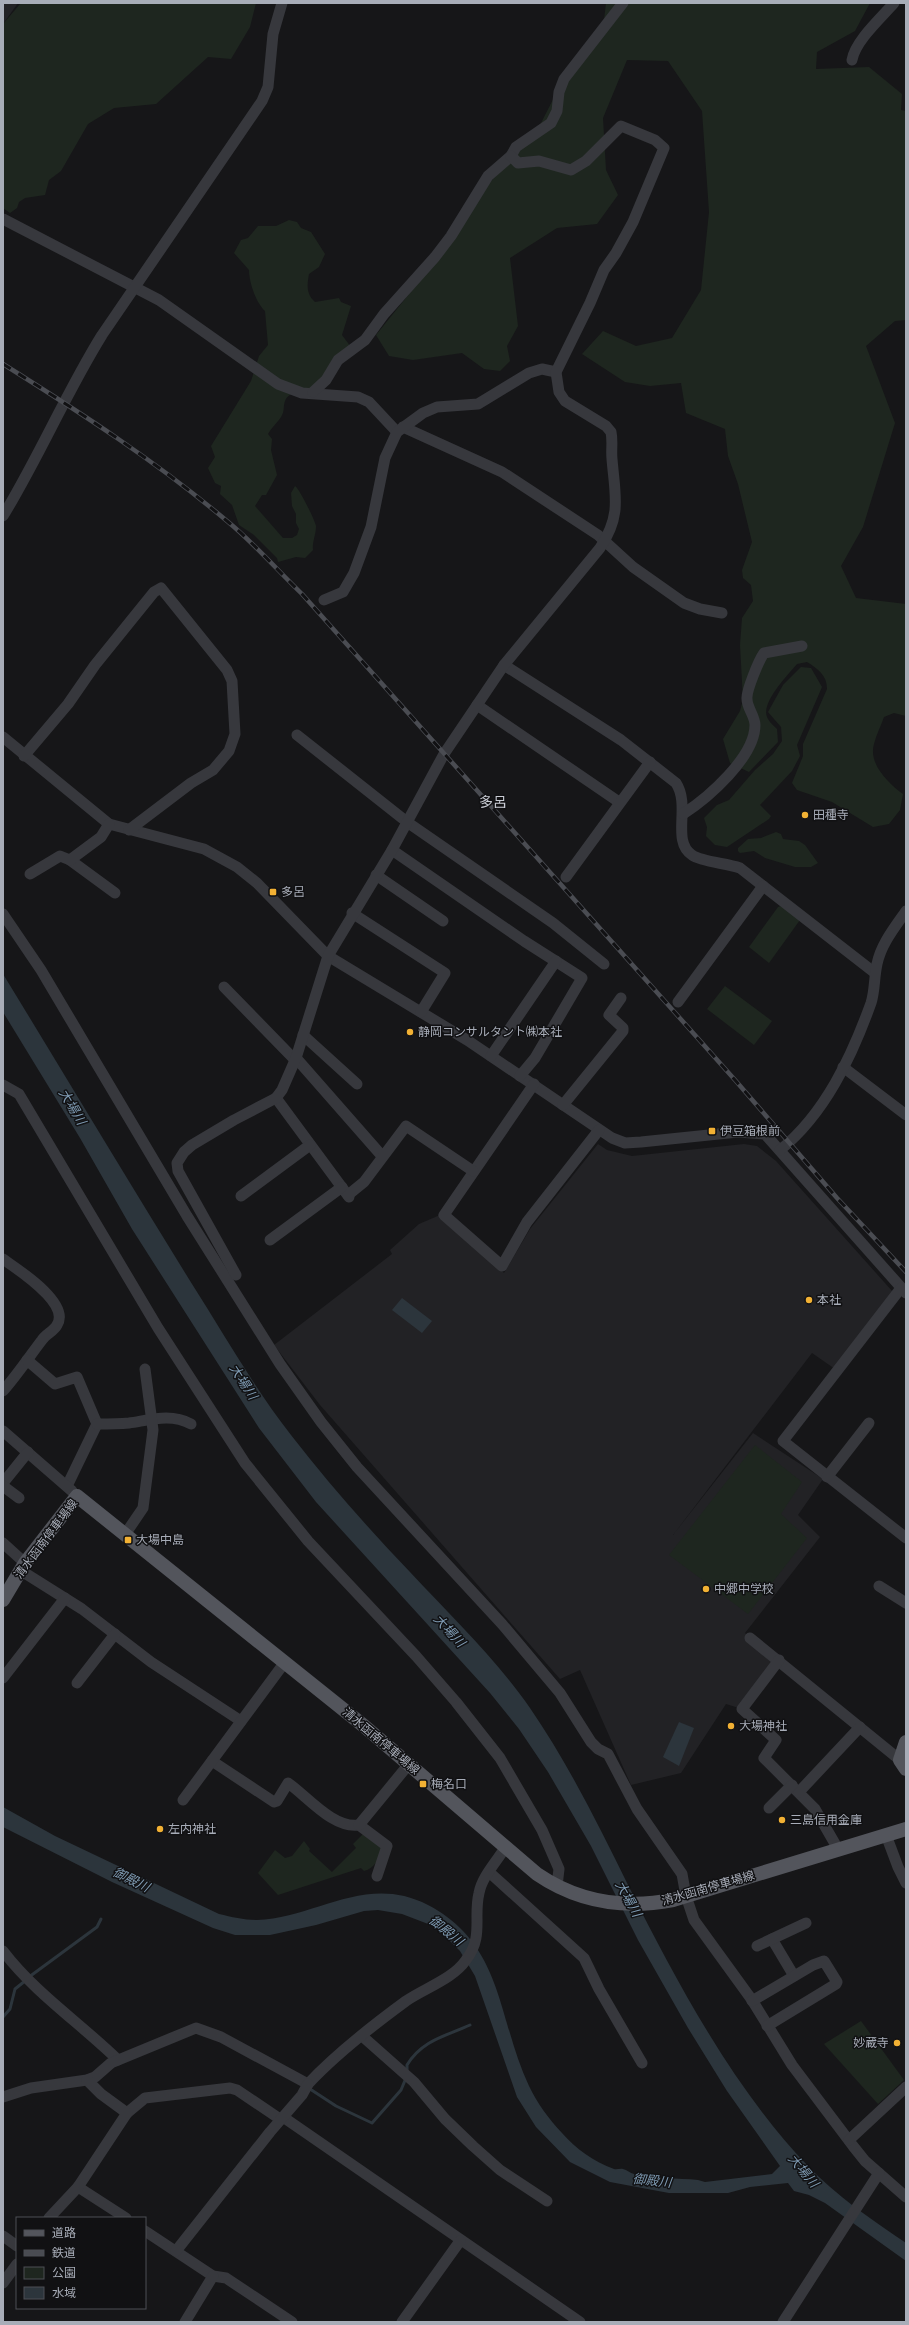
<svg xmlns="http://www.w3.org/2000/svg" width="909" height="2325" font-family="'Varela Round','Noto Sans JP',sans-serif">
<style>
.built{fill:#222225}
.green{fill:#1e261f}
.water{fill:#2c353c}
.lines{fill:none;stroke-linecap:round;stroke-linejoin:round}
.stream{stroke:#2c353c;stroke-width:3}
.minor{stroke:#37383d;stroke-width:11}
.major{stroke:#53555c;stroke-width:14}
.rail-casing{stroke:#4a4c52;stroke-width:4.5}
.rail{stroke:#111113;stroke-width:3;stroke-dasharray:9;stroke-linecap:butt}
.poi-dot{fill:#f2b134;stroke:#111113;stroke-width:1.5}
.labels{text-anchor:middle;dominant-baseline:central;stroke-width:3;stroke-linejoin:round;paint-order:stroke}
.poi-label{font-size:12px;fill:#a8adb8;stroke:#111113;text-anchor:start}
.street-label{font-size:12px;fill:#a8adb8;stroke:#111113}
.water-label{font-size:13px;font-style:italic;fill:#7f9bb3;stroke:#111113}
.quarter-label{font-size:14px;fill:#c9ccd4;stroke:#111113}
</style>
<rect width="100%" height="100%" fill="#161618"/>
<g class="built">
<path d="M 3,3 L 18,3 L 3,24 Z"/>
<path d="M 598,1144 L 607,1150 L 632,1156 L 744,1144 L 757,1146 L 776,1161 L 893,1292 L 835,1369 L 812,1353 L 673,1535 L 753,1433 L 823,1479 L 798,1515 L 820,1537 L 745,1633 L 774,1660 L 742,1709 L 726,1704 L 681,1773 L 631,1785 L 580,1670 L 560,1679 L 320,1405 L 274,1345 L 392,1254 L 390,1250 L 419,1224 L 440,1215 L 504,1273 L 530,1229 Z"/>
</g>
<g class="green">
<path d="M 21,3 L 256,3 L 250,27 L 231,59 L 208,57 L 156,104 L 114,108 L 88,124 L 61,171 L 49,180 L 45,195 L 25,198 L 19,202 L 17,208 L 10,213 L 3,208 L 3,24 Z"/>
<path d="M 606,3 L 870,3 L 855,31 L 817,52 L 816,69 L 869,67 L 902,94 L 901,110 L 906,111 L 906,320 L 895,321 L 866,346 L 895,423 L 863,527 L 841,566 L 856,598 L 906,604 L 906,716 L 894,713 L 884,717 C 881,726 876,735 874,744 C 868,764 889,784 903,794 L 900,810 L 889,824 L 873,827 L 832,802 L 797,790 L 792,783 L 803,756 L 803,744 L 827,689 C 827,675 818,669 807,662 L 797,664 C 788,675 761,702 767,717 C 769,722 774,726 777,729 L 778,742 L 749,772 L 730,763 L 723,739 L 740,711 L 743,700 L 740,645 L 742,618 L 753,601 L 751,585 L 743,578 L 742,570 L 752,542 L 738,484 L 728,456 L 725,429 L 686,413 L 681,383 L 650,386 L 625,382 L 582,354 L 603,331 L 636,346 L 672,338 L 701,290 L 709,212 L 702,111 L 668,61 L 627,60 L 603,118 L 606,170 L 618,195 L 597,224 L 557,228 L 510,258 L 518,326 L 507,346 L 510,361 L 500,371 L 484,369 L 462,353 L 413,360 L 389,356 L 376,335 L 451,242 L 486,187 L 539,127 L 573,60 L 604,20 Z"/>
<path d="M 289,220 L 297,222 L 301,228 L 311,232 L 325,254 L 319,267 L 309,274 C 307,285 306,294 315,302 L 339,298 L 341,302 L 351,306 L 342,335 L 351,347 L 313,389 C 305,389 289,391 285,401 C 283,406 285,411 281,417 C 277,423 272,427 268,434 L 272,439 L 271,450 L 277,475 L 266,495 L 262,495 L 255,506 L 283,538 L 292,538 L 297,535 L 299,529 L 296,523 L 296,514 L 292,506 L 291,493 L 295,486 C 299,488 315,520 316,526 C 316,535 312,542 313,550 L 305,558 L 296,557 L 278,562 L 277,558 L 254,535 L 239,525 L 232,505 L 220,494 L 221,486 L 215,483 L 208,468 L 215,457 L 211,446 L 251,381 L 259,356 L 268,345 L 265,311 C 256,303 249,282 249,270 L 234,253 L 241,240 L 248,238 L 258,226 L 276,226 Z"/>
<path d="M 801,667 L 811,668 L 822,687 L 797,745 L 800,756 L 792,771 L 760,805 L 771,816 L 769,819 L 727,847 L 715,845 L 706,836 L 707,827 L 704,818 L 717,805 L 729,800 L 755,770 L 773,754 L 782,741 L 781,727 L 768,712 L 783,685 Z"/>
<path d="M 776,832 L 781,834 L 783,839 L 799,841 L 805,845 L 818,863 L 811,867 L 795,867 L 765,858 L 754,851 L 740,853 L 738,851 L 738,848 L 748,839 L 761,838 Z"/>
<path d="M 781,906 L 800,920 L 769,963 L 749,947 L 778,907 Z"/>
<path d="M 725,986 L 772,1021 L 754,1045 L 707,1009 Z"/>
<path d="M 755,1445 L 802,1482 L 781,1514 L 807,1538 L 748,1614 L 669,1555 Z"/>
<path d="M 365,1832 L 385,1847 C 381,1856 374,1869 364,1871 L 361,1868 L 278,1895 L 258,1873 L 275,1850 L 285,1858 L 292,1856 L 304,1841 L 310,1849 L 309,1851 L 332,1872 L 356,1848 L 353,1844 Z"/>
<path d="M 861,2021 L 904,2080 L 878,2104 L 824,2044 Z"/>
</g>
<g class="water">
<path d="M 3,974 C 66,1077 128,1181 192,1284 C 224,1334 254,1388 291,1435 C 328,1483 368,1528 410,1572 C 451,1616 496,1659 530,1708 C 569,1765 599,1826 629,1887 C 676,1981 734,2089 807,2165 C 835,2195 872,2220 906,2243 L 906,2261 L 825,2203 L 809,2195 L 794,2191 L 788,2183 L 750,2187 L 728,2193 L 669,2193 L 610,2182 L 570,2162 L 536,2127 L 517,2097 L 475,1976 L 460,1951 L 436,1927 L 402,1914 L 378,1910 L 364,1911 L 316,1925 L 270,1935 L 235,1935 L 213,1928 L 112,1882 L 3,1827 L 3,1807 L 55,1836 L 219,1914 C 232,1917 244,1920 257,1920 C 316,1918 366,1873 428,1905 C 504,1945 497,2018 529,2086 C 537,2103 549,2119 562,2133 C 575,2148 594,2162 614,2169 C 617,2170 620,2168 623,2169 C 627,2170 630,2173 634,2174 C 654,2179 678,2178 698,2180 L 705,2182 L 772,2174 L 780,2166 L 727,2091 L 688,2028 L 638,1940 L 591,1846 L 548,1772 L 519,1729 L 490,1693 L 316,1502 L 259,1428 L 132,1229 L 80,1138 L 3,1012 Z"/>
<path d="M 402,1298 L 432,1321 L 422,1333 L 392,1310 Z"/>
<path d="M 679,1722 L 694,1728 L 679,1766 L 663,1757 Z"/>
</g>
<g class="lines">
<g class="stream">
<path d="M 29,1977 L 97,1927 L 101,1919"/>
<path d="M 3,2017 L 10,2009 L 15,1989 L 25,1981"/>
<path d="M 407,2071 L 407,2065 C 422,2040 446,2036 470,2025"/>
<path d="M 310,2089 L 336,2106 L 372,2123 L 401,2090 L 406,2078"/>
</g>
<g class="minor">
<path d="M 852,60 C 855,41 882,17 894,3"/>
<path d="M 3,219 L 159,300 L 278,384 L 302,393 L 358,397 L 369,402 L 397,432"/>
<path d="M 313,392 L 326,380 L 338,360 L 365,340 L 384,314 L 435,257 L 451,236 L 488,176 L 511,156 L 516,147 L 551,123 L 557,111 L 559,92 L 564,79 L 623,3"/>
<path d="M 403,427 L 502,472 L 598,535 L 633,567 L 684,603 L 700,609 L 722,613"/>
<path d="M 3,516 C 39,457 66,393 102,335 L 262,101 L 268,87 L 273,34 L 282,3"/>
<path d="M 324,600 L 343,592 L 354,573 L 371,527 L 385,458 L 397,432 L 423,413 L 437,407 L 478,404 L 529,373 L 542,369 L 556,372"/>
<path d="M 504,665 L 621,740 L 676,783 C 691,806 671,841 692,855 C 702,862 726,863 740,868 L 875,973"/>
<path d="M 477,705 L 619,802"/>
<path d="M 297,735 L 407,822 L 553,923 L 604,964"/>
<path d="M 3,737 L 109,824 L 204,849 L 237,867 L 257,883 L 328,956 L 467,1040 L 612,1138 L 625,1143 L 641,1142 L 738,1132 L 765,1134 L 906,1293"/>
<path d="M 24,756 L 68,704 L 95,665 L 154,592 L 161,588 L 227,670 L 232,681 L 235,734 L 229,751 L 213,770 L 191,783 L 129,830"/>
<path d="M 683,814 C 708,798 755,757 755,725 C 755,716 747,708 747,699 C 746,691 759,660 764,653 L 802,646"/>
<path d="M 392,850 L 524,941 L 582,978 L 535,1058 L 520,1076"/>
<path d="M 70,860 L 115,893"/>
<path d="M 30,874 L 60,856 L 70,860 L 101,837 L 109,824"/>
<path d="M 376,875 L 443,921"/>
<path d="M 566,877 L 650,762"/>
<path d="M 352,913 L 445,973 L 421,1012"/>
<path d="M 3,914 L 41,970 L 187,1216 L 280,1364 L 321,1422 L 357,1467 L 502,1624 L 560,1693 L 591,1742 L 598,1749 L 608,1754 L 637,1809 L 682,1874 L 686,1896 L 694,1920 L 752,2000 L 792,2065 L 853,2146 L 865,2161 L 906,2197"/>
<path d="M 224,987 L 295,1060"/>
<path d="M 678,1002 L 763,886"/>
<path d="M 303,1035 L 357,1084"/>
<path d="M 491,1056 L 556,961"/>
<path d="M 296,1058 L 382,1156"/>
<path d="M 843,1067 L 906,1115"/>
<path d="M 534,1084 L 444,1215 L 502,1266 L 527,1222 L 599,1130"/>
<path d="M 3,1085 L 19,1094 L 158,1328 L 245,1463 L 308,1541 L 416,1656 L 456,1702 L 500,1758 L 542,1830 L 559,1869 L 557,1886"/>
<path d="M 276,1098 L 349,1197"/>
<path d="M 563,1105 L 623,1031 L 623,1028 L 609,1015 L 621,998"/>
<path d="M 780,1150 C 825,1114 852,1056 871,1003 C 875,991 874,977 877,964 C 881,944 895,927 906,911"/>
<path d="M 348,1195 L 364,1182 L 406,1126 L 473,1171"/>
<path d="M 241,1196 L 310,1145"/>
<path d="M 270,1240 L 342,1187"/>
<path d="M 3,1259 C 17,1269 71,1303 57,1325 C 54,1331 46,1334 42,1340 C 29,1357 17,1375 3,1391"/>
<path d="M 236,1275 L 178,1171 L 177,1163 L 184,1152 L 192,1145 L 234,1120 L 276,1098 L 282,1090 L 296,1058 L 328,956 L 392,850 L 444,754 L 504,665 L 600,548 C 622,515 615,496 612,459 C 611,450 613,441 611,432 L 606,426 L 565,401 L 559,392 L 556,372 L 590,303 L 604,270 L 616,253 L 633,222 L 664,148 L 655,140 L 621,126 L 586,161 L 571,170 L 539,161 L 518,163 L 511,156"/>
<path d="M 901,1288 L 783,1441 L 906,1538"/>
<path d="M 27,1360 L 55,1384 L 77,1377 L 97,1424 L 67,1486"/>
<path d="M 97,1424 C 108,1424 118,1424 129,1423 C 150,1420 171,1413 191,1424"/>
<path d="M 3,1431 L 72,1491"/>
<path d="M 827,1477 L 869,1423"/>
<path d="M 3,1483 L 28,1452"/>
<path d="M 3,1486 L 19,1498"/>
<path d="M 126,1533 L 143,1508 L 153,1430 L 145,1369"/>
<path d="M 3,1543 L 25,1563"/>
<path d="M 20,1570 L 82,1609 L 151,1662 L 241,1721"/>
<path d="M 879,1586 L 906,1603"/>
<path d="M 750,1638 L 900,1760"/>
<path d="M 779,1660 L 742,1709 L 776,1740 L 764,1758 L 815,1809 L 838,1849"/>
<path d="M 3,1678 L 65,1598"/>
<path d="M 77,1683 L 115,1634"/>
<path d="M 212,1761 L 274,1802 L 277,1801 L 288,1783 C 307,1796 333,1829 359,1825 L 387,1846 L 377,1876"/>
<path d="M 799,1792 L 860,1727"/>
<path d="M 183,1800 L 285,1662"/>
<path d="M 769,1808 L 792,1785"/>
<path d="M 359,1825 L 409,1764"/>
<path d="M 886,1835 L 898,1867 L 906,1883"/>
<path d="M 489,1872 L 584,1958 L 599,1989 L 642,2063"/>
<path d="M 772,1939 L 794,1976"/>
<path d="M 757,1946 L 806,1923"/>
<path d="M 3,1951 C 35,1993 80,2023 118,2060"/>
<path d="M 752,2001 L 813,1965 L 824,1961 L 837,1982 L 836,1984 L 767,2026"/>
<path d="M 362,2036 L 414,2082 L 445,2119 L 473,2146 L 500,2170 L 547,2201"/>
<path d="M 3,2097 L 31,2088 L 87,2080 L 95,2077 L 111,2063 L 196,2028 L 221,2037 L 308,2084 C 334,2056 376,2023 406,2001 C 425,1988 453,1979 466,1960 C 484,1936 473,1918 479,1893 C 482,1877 496,1862 505,1848"/>
<path d="M 127,2113 L 145,2098 L 230,2088 L 237,2090 L 280,2119"/>
<path d="M 283,2117 L 580,2322"/>
<path d="M 849,2140 L 906,2087"/>
<path d="M 78,2187 L 126,2218"/>
<path d="M 49,2218 L 78,2187 L 127,2113 L 101,2094 L 87,2080"/>
<path d="M 145,2231 L 213,2276 L 226,2278 L 292,2322"/>
<path d="M 3,2236 L 17,2246"/>
<path d="M 176,2251 L 270,2132 L 302,2095 L 308,2084"/>
<path d="M 3,2283 L 17,2264"/>
<path d="M 185,2322 L 213,2276"/>
<path d="M 402,2322 L 460,2241"/>
<path d="M 783,2322 L 879,2173"/>
</g>
<g class="major">
<path d="M 3,1600 L 25,1563 L 77,1496 L 364,1726 L 537,1874 C 578,1902 625,1909 673,1900 L 906,1829"/>
<path d="M 906,1742 L 900,1760 L 906,1769"/>
</g>
<defs>
<path id="rail" d="M 3,364 C 81,413 157,462 227,521 C 254,543 277,570 302,594 L 735,1080 L 837,1198 L 906,1272"/>
</defs>
<use href="#rail" class="rail-casing"/>
<use href="#rail" class="rail"/>
</g>
<g class="poi-dot">
<circle cx="805" cy="815" r="4"/>
<rect x="269" y="888" width="8" height="8" rx="2"/>
<circle cx="410" cy="1032" r="4"/>
<rect x="708" y="1127" width="8" height="8" rx="2"/>
<circle cx="809" cy="1300" r="4"/>
<rect x="124" y="1536" width="8" height="8" rx="2"/>
<circle cx="706" cy="1589" r="4"/>
<circle cx="731" cy="1726" r="4"/>
<rect x="419" y="1780" width="8" height="8" rx="2"/>
<circle cx="782" cy="1820" r="4"/>
<circle cx="160" cy="1829" r="4"/>
<circle cx="897" cy="2043" r="4"/>
</g>
<g class="labels">
<g class="poi-label">
<text x="813" y="815">田種寺</text>
<text x="281" y="892">多呂</text>
<text x="418" y="1032">静岡コンサルタント㈱本社</text>
<text x="720" y="1131">伊豆箱根前</text>
<text x="817" y="1300">本社</text>
<text x="136" y="1540">大場中島</text>
<text x="714" y="1589">中郷中学校</text>
<text x="739" y="1726">大場神社</text>
<text x="431" y="1784">梅名口</text>
<text x="790" y="1820">三島信用金庫</text>
<text x="168" y="1829">左内神社</text>
<text x="889" y="2043" text-anchor="end">妙蔵寺</text>
</g>
<g class="street-label">
<text transform="translate(46 1539) rotate(-53)">清水函南停車場線</text>
<text transform="translate(381 1741) rotate(40)">清水函南停車場線</text>
<text transform="translate(708 1888) rotate(-16)">清水函南停車場線</text>
</g>
<g class="water-label">
<text transform="translate(72 1107) rotate(59)">大場川</text>
<text transform="translate(243 1382) rotate(57)">大場川</text>
<text transform="translate(449 1631) rotate(47)">大場川</text>
<text transform="translate(131 1880) rotate(26)">御殿川</text>
<text transform="translate(628 1899) rotate(61)">大場川</text>
<text transform="translate(446 1931) rotate(39)">御殿川</text>
<text transform="translate(803 2171) rotate(50)">大場川</text>
<text transform="translate(652 2181) rotate(6)">御殿川</text>
</g>
<g class="quarter-label">
<text x="493" y="802">多呂</text>
</g>
</g>
<rect width="909" height="2325" fill="none" stroke="#a8adb8" stroke-width="8"/>
<rect x="16" y="2217" width="130" height="92" fill="#111113" stroke="#4d4f55"/>
<rect x="24" y="2230" width="20" height="6" fill="#53555c" stroke="#4d4f55"/>
<text x="52" y="2237" font-size="12" fill="#a8adb8">道路</text>
<rect x="24" y="2250" width="20" height="6" fill="#4a4c52" stroke="#4d4f55"/>
<text x="52" y="2257" font-size="12" fill="#a8adb8">鉄道</text>
<rect x="24" y="2267" width="20" height="12" fill="#1e261f" stroke="#4d4f55"/>
<text x="52" y="2277" font-size="12" fill="#a8adb8">公園</text>
<rect x="24" y="2287" width="20" height="12" fill="#2c353c" stroke="#4d4f55"/>
<text x="52" y="2297" font-size="12" fill="#a8adb8">水域</text>
</svg>
